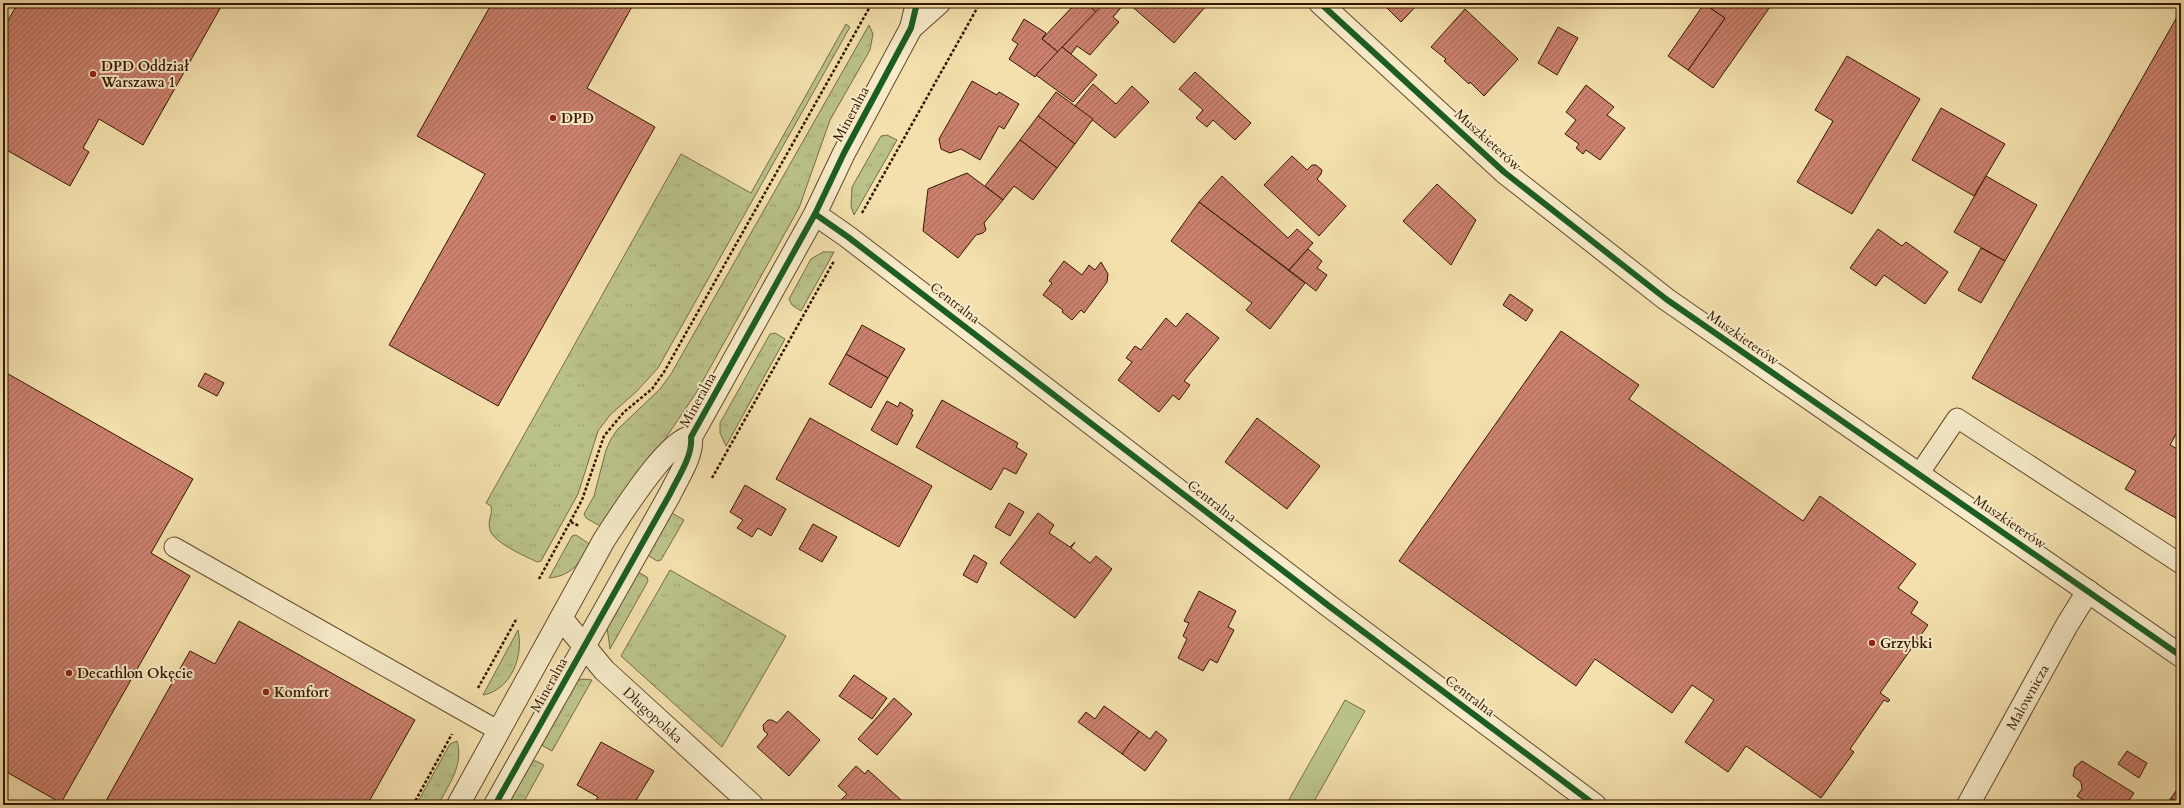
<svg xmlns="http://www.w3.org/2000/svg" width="2184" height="808" font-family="Cardo,serif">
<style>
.grass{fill:url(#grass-tufts);stroke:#776c45}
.pitch{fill:#bac28a;stroke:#776c45}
.building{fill:url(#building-hatch);stroke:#341700}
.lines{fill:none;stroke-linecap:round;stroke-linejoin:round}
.service-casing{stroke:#64492b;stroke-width:21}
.minor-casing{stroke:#64492b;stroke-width:24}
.path{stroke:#341700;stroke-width:2.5;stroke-dasharray:3 2;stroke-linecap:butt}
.service{stroke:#f7ebc9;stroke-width:19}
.minor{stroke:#f7ebc9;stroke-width:22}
.cycleway-casing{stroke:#f7ebc9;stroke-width:8}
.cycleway{stroke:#1b5e20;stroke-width:6}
.poi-dot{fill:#8f2418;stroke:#f7ebc9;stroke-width:1.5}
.labels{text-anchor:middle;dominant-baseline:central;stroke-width:4;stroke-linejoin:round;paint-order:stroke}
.poi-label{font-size:14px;font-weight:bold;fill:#341700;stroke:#f7ebc9;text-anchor:start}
.street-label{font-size:14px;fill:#341700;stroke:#f7ebc9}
</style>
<defs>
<pattern id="grass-tufts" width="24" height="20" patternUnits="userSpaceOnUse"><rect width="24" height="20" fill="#bac28a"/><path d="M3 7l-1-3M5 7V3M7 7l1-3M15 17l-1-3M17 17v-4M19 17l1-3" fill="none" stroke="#a0a675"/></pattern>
<pattern id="building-hatch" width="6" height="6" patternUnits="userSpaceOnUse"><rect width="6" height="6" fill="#cb816e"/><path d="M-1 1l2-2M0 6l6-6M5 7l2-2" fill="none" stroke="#a66958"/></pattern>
</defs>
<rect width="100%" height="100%" fill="#f3e0ac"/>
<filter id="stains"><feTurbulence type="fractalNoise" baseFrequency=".005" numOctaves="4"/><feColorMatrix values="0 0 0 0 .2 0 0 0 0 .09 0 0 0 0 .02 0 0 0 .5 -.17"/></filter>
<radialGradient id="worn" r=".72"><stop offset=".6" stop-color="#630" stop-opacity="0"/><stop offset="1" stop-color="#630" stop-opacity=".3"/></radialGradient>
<g class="grass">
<path d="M 846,24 L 850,27 L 658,368 L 637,391 L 610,415 L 598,431 L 578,494 L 541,561 L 537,562 C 525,556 494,543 490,530 C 487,521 493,515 491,506 L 486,503 L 681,154 L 751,193 Z"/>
<path d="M 869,25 L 873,34 L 870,50 L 830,120 L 799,208 L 696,393 L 661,445 L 602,527 L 586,518 L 584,514 L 594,496 L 606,450 L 611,439 L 617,430 L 660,389 L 671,374 Z"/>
<path d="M 887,135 L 897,140 L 854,215 L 851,206 L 852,187 L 881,136 Z"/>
<path d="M 823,252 L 834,252 L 801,311 L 792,305 L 789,299 L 811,259 Z"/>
<path d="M 775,333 L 785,339 L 726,446 L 720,433 L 720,423 L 770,334 Z"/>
<path d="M 670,512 L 684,520 L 661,560 L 657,561 L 646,554 Z"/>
<path d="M 576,535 L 591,545 C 580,563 571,576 549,578 L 572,536 Z"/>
<path d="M 670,570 L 786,636 L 722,747 L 621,656 Z"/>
<path d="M 636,571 L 647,577 L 648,581 L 610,649 L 607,627 Z"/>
<path d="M 518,630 C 524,656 511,690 483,695 Z"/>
<path d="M 583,679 L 592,680 L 552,751 L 543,746 L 541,739 L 576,681 Z"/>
<path d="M 457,741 C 464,765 449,784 438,805 L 416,805 L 450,744 Z"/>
<path d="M 530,761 L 536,761 L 544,765 L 522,805 L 505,805 Z"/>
</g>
<path class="pitch" d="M 1345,700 L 1365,711 L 1312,805 L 1286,805 Z"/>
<g class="building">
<path d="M 18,3 L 223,3 L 143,145 L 99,119 L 83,148 L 89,152 L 70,186 L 3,148 L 3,29 Z"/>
<path d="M 492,3 L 634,3 L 587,88 L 655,127 L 498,406 L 389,345 L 485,174 L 417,136 Z"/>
<path d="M 1086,3 L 1104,3 L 1096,12 Z"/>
<path d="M 1086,3 L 1096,12 L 1058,52 L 1042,39 L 1076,3 Z"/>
<path d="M 1104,3 L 1125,3 L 1113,17 L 1119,22 L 1090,55 L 1077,46 L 1071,54 L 1062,47 Z"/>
<path d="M 1128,3 L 1202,3 L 1206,6 L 1174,43 Z"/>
<path d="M 1382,3 L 1419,3 L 1401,22 Z"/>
<path d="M 1703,3 L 1772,4 L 1713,88 L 1688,70 L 1725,18 Z"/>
<path d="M 1704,4 L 1725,18 L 1688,70 L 1668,56 Z"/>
<path d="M 1465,9 L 1518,59 L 1484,96 L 1470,82 L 1469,84 L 1444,61 L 1446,59 L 1431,47 Z"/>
<path d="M 2181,10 L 2181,425 L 2170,445 L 2181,451 L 2181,521 L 2125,489 L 2136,471 L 1972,378 Z"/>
<path d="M 1024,19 L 1046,33 L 1042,39 L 1058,52 L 1035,77 L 1009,59 L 1018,44 L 1012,40 Z"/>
<path d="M 1558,27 L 1578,38 L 1557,75 L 1538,63 Z"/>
<path d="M 1062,47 L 1097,75 L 1073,102 L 1036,75 Z"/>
<path d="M 1847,56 L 1920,99 L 1852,214 L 1797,182 L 1833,121 L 1815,110 Z"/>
<path d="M 1195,72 L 1251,123 L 1235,140 L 1213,120 L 1207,127 L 1196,118 L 1203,110 L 1179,89 Z"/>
<path d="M 972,81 L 997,95 L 999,92 L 1019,104 L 1004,129 L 999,126 L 980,160 L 961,149 L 950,153 L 941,149 L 939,139 Z"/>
<path d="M 1093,84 L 1116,104 L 1132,86 L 1149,102 L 1115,138 L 1075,106 Z"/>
<path d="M 1586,85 L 1614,107 L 1607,115 L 1625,128 L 1600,160 L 1586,150 L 1583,154 L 1576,148 L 1579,144 L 1565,134 L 1576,120 L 1566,112 Z"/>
<path d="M 1056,92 L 1093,119 L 1075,144 L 1038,116 Z"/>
<path d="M 1941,108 L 2005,144 L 1974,196 L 1912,160 Z"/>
<path d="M 1038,116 L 1075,144 L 1057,168 L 1020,140 Z"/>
<path d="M 1020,140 L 1057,168 L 1033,200 L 1014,186 L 1003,200 L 985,186 Z"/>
<path d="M 1292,156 L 1307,170 L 1312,165 L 1316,165 L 1322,170 L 1321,174 L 1317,179 L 1346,206 L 1319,236 L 1264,185 Z"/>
<path d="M 967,173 L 1003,200 L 984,223 L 986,230 L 983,233 L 976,235 L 958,258 L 923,231 L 928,189 Z"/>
<path d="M 1222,176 L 1288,238 L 1297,229 L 1313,243 L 1289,270 L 1199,202 Z"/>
<path d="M 1986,176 L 2037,205 L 2005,261 L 1954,232 Z"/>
<path d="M 1437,184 L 1476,220 L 1451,265 L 1403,221 Z"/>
<path d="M 1199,202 L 1305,283 L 1270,329 L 1246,310 L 1252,303 L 1171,241 Z"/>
<path d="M 1878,229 L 1902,246 L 1906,242 L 1948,272 L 1925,304 L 1884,275 L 1876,286 L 1850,268 Z"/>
<path d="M 1981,248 L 2005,261 L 1981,303 L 1958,290 Z"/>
<path d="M 1308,249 L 1322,261 L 1317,268 L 1327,275 L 1316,291 L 1289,270 Z"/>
<path d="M 1064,261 L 1082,275 L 1089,265 L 1095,270 L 1101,262 L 1108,274 L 1107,282 L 1084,313 L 1081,310 L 1072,320 L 1062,312 L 1063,310 L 1043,295 L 1052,283 L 1049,281 Z"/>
<path d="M 1510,294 L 1533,310 L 1526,321 L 1503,305 Z"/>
<path d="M 1187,313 L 1219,338 L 1184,381 L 1190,385 L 1179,400 L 1173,395 L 1159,412 L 1118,380 L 1132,362 L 1126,358 L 1135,346 L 1141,350 L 1166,318 L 1176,327 Z"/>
<path d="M 862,325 L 905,349 L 888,378 L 846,354 Z"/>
<path d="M 1561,331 L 1639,385 L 1629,399 L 1803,521 L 1820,496 L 1916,564 L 1898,588 L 1918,602 L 1911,613 L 1928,625 L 1880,693 L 1890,700 L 1888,702 L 1884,700 L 1850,749 L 1854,752 L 1821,798 L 1746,746 L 1728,772 L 1685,742 L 1714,700 L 1692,685 L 1672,713 L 1595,659 L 1576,686 L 1399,561 Z"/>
<path d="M 846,354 L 888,378 L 871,408 L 829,384 Z"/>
<path d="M 3,371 L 193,479 L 151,553 L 190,576 L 61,803 L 3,770 Z"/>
<path d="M 205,373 L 224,383 L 217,396 L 198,386 Z"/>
<path d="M 942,400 L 1018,443 L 1016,447 L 1027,454 L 1016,474 L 1004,468 L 991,490 L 916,447 Z"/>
<path d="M 887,401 L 898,407 L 900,402 L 913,410 L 911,414 L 913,415 L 897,445 L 871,430 Z"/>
<path d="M 810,418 L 932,486 L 899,547 L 776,479 Z"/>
<path d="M 1257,418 L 1320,466 L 1287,509 L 1225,462 Z"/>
<path d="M 745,485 L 786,509 L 771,536 L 758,528 L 752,537 L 737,528 L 743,520 L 730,512 Z"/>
<path d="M 1009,503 L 1024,512 L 1010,536 L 995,527 Z"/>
<path d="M 1038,513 L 1054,525 L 1049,533 L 1070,547 L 1075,542 L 1071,548 L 1090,563 L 1096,556 L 1112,569 L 1075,618 L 1000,563 Z"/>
<path d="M 813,524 L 837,537 L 822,562 L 799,549 Z"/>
<path d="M 974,555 L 987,563 L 977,583 L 963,575 Z"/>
<path d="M 1199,591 L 1236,611 L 1228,627 L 1234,630 L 1217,663 L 1210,659 L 1203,671 L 1178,658 L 1187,639 L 1183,636 L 1189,623 L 1184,621 Z"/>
<path d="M 239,621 L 415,720 L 367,805 L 117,805 L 107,799 L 190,651 L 215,664 Z"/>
<path d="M 854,675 L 887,698 L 872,719 L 839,696 Z"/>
<path d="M 894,698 L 912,714 L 877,755 L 858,739 Z"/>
<path d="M 1104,706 L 1139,731 L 1122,754 L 1078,722 L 1086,712 L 1095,719 Z"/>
<path d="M 788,711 L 820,740 L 789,776 L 757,747 L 768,734 L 764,731 L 763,725 L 768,720 L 772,720 L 777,723 Z"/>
<path d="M 1139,731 L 1150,739 L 1156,731 L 1167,740 L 1145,771 L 1122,754 Z"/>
<path d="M 601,742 L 654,771 L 633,805 L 593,805 L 598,797 L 577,785 Z"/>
<path d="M 2127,751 L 2147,763 L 2139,778 L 2118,764 Z"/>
<path d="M 2082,761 L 2134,793 L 2126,805 L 2091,805 L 2077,796 L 2082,789 L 2081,782 L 2073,776 L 2075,767 Z"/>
<path d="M 856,766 L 865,774 L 868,770 L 902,801 L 900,805 L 836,805 L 847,794 L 838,786 Z"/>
<path d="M 2181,784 L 2181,805 L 2171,798 Z"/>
<path d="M 2171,798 L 2181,805 L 2166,805 Z"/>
</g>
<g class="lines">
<defs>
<g id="service">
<path d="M 1919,474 L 1957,418 L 2181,564"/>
<path d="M 174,547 L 499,731"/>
</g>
<g id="minor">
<path d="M 1320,3 L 1504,172 L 1666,299 L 2181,656"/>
<path d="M 911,28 L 939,3"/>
<path d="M 815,214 L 848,237 L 1329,606 L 1595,805"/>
<path id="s1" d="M 561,618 L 604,670 L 752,805"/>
<path d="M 458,805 L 604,540 C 618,519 667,440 691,437"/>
<path d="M 495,805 L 670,494 C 678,477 693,456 691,437 L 815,214 L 844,153 L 911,28 L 917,3"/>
<path id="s2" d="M 1968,805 L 2067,625 L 2088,591"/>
</g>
</defs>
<use href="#service" class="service-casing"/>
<use href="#minor" class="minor-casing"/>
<g class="path">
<path d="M 862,213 L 980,3"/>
<path d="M 712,478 L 834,261"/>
<path d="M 571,522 L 579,526"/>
<path d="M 539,579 L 582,500 L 604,436 L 624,412 L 652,389 L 664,372 L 872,3"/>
<path d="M 478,688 L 517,618"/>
<path d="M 413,805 L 452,734"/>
</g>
<use href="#service" class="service"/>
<use href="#minor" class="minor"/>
<defs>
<g id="cycleway">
<path d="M 1320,3 L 1504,172 L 1666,299 L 2181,656"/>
<path d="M 815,214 L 848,237 L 1329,606 L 1595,805"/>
<path d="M 495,805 L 670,494 C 678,477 693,456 691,437 L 815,214 L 844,153 L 911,28 L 917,3"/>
</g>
</defs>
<use href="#cycleway" class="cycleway-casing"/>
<use href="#cycleway" class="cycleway"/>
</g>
<g class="poi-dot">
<circle cx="93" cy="74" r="4"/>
<circle cx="553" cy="118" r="4"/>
<circle cx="1872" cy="643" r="4"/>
<circle cx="69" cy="673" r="4"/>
<circle cx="266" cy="692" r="4"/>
</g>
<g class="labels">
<g class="poi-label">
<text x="101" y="66">DPD Oddział<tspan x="101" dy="16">Warszawa 1</tspan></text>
<text x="561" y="118">DPD</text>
<text x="1880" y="643">Grzybki</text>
<text x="77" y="673">Decathlon Okęcie</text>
<text x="274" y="692">Komfort</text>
</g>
<g class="street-label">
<text transform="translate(851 114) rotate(-62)">Mineralna</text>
<text transform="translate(1488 140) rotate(42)">Muszkieterów</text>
<text transform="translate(955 303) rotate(37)">Centralna</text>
<text transform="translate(1743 338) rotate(35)">Muszkieterów</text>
<text transform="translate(698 400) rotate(-61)">Mineralna</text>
<text transform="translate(1212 501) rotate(38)">Centralna</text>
<text transform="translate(2010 522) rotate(34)">Muszkieterów</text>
<text transform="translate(549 685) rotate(-61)">Mineralna</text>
<text transform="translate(1470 696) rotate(37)">Centralna</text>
<text stroke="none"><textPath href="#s2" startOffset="123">Malownicza</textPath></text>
<text stroke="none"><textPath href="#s1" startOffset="134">Długopolska</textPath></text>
</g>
</g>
<rect width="2184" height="808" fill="none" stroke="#f3e0ac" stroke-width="16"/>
<rect x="4" y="4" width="2176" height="800" fill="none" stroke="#341700" stroke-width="2"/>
<rect x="8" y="8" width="2168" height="792" fill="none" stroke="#341700"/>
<rect width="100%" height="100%" filter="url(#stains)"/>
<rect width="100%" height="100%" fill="url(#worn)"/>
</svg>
